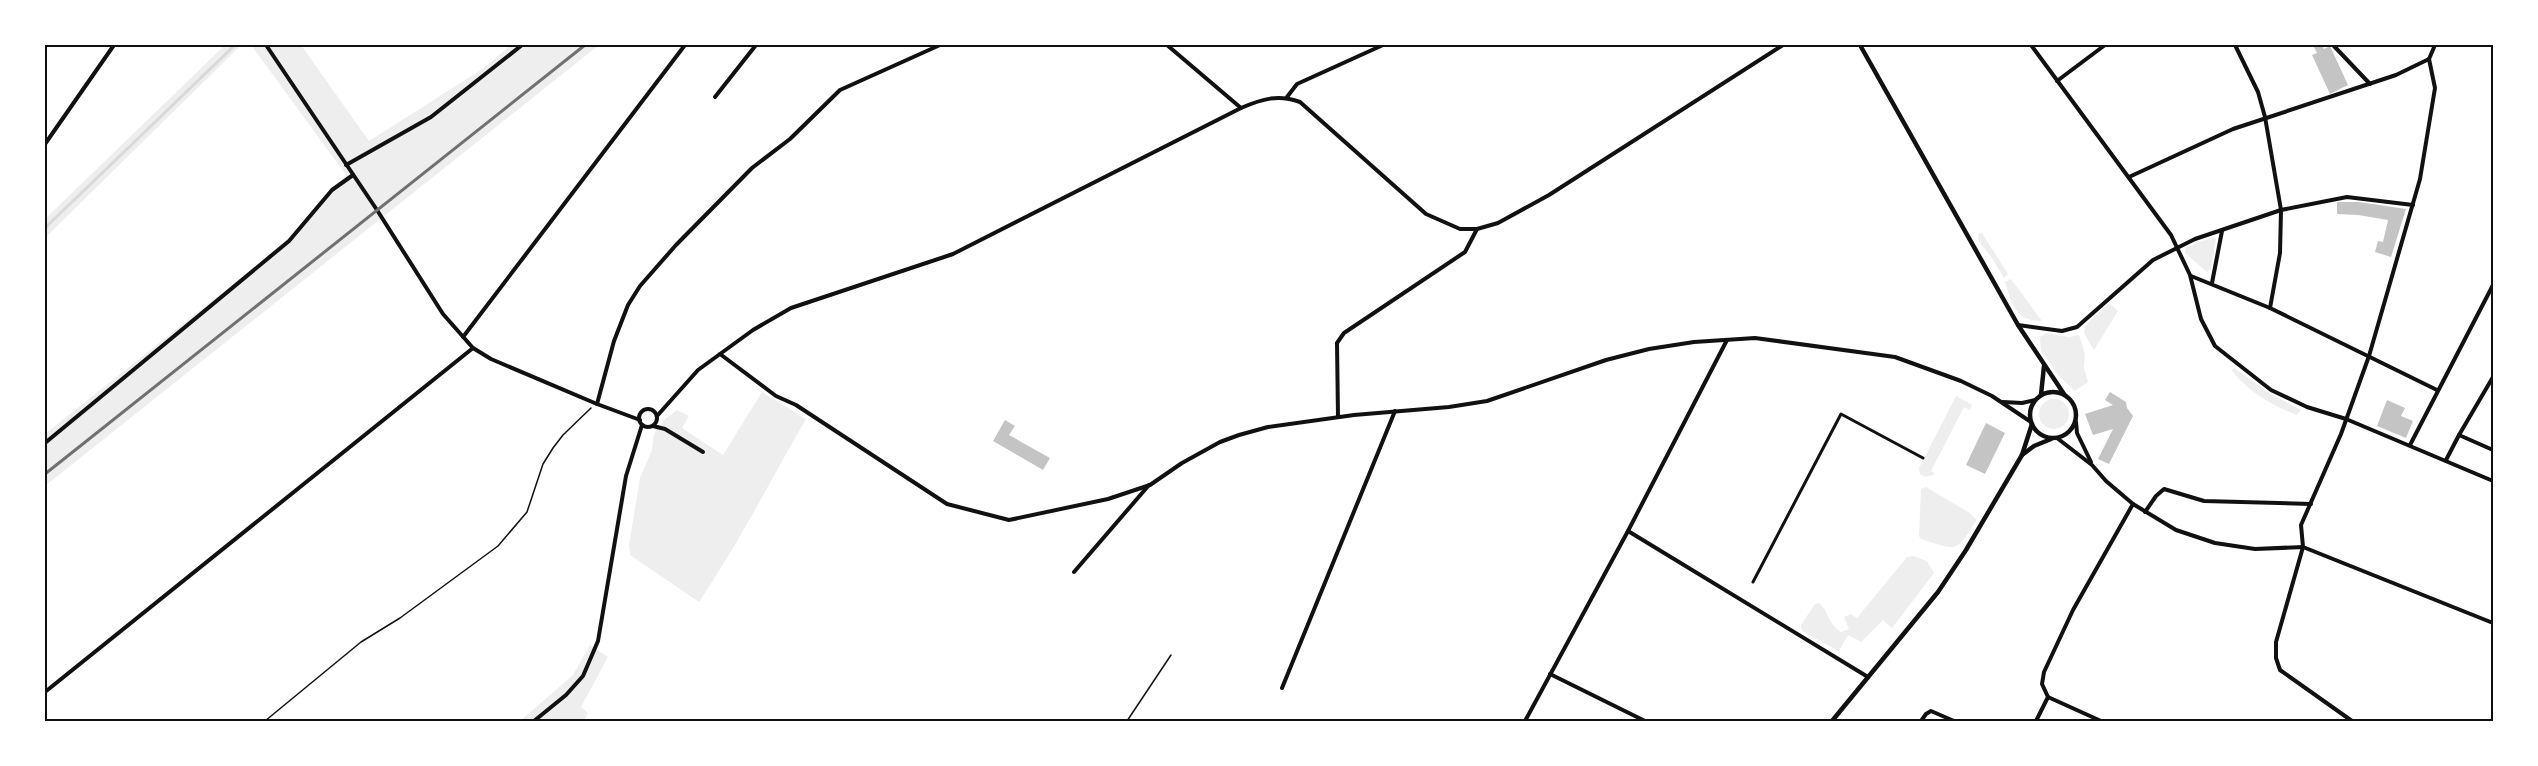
<svg xmlns="http://www.w3.org/2000/svg" width="2538" height="766" font-family="'Exo 2',sans-serif">
<style>
.green{fill:#eee}
.lines{fill:none;stroke-linecap:round;stroke-linejoin:round}
.stream{stroke:#d9d9d9;stroke-width:3}
.building{fill:#c4c4c4}
.path{stroke:#111;stroke-width:1.5}
.pedestrian{stroke:#111;stroke-width:3}
.minor{stroke:#111;stroke-width:4}
.tertiary{stroke:#111;stroke-width:4.5}
.rail{stroke:#707070;stroke-width:3}
.neatline{fill:none;stroke:#111;stroke-width:2}
</style>
<rect width="100%" height="100%" fill="#fff"/>
<g class="green">
<path d="M 225,45 L 241,45 L 45,238 L 45,219 Z"/>
<path d="M 251,45 L 301,45 L 369,141 L 484,68 L 511,45 L 599,45 L 45,486 L 45,434 L 284,243 L 300,228 L 346,175 Z"/>
<path d="M 1979,233 L 1982,233 L 2008,274 L 2004,278 L 1992,258 L 1978,240 Z"/>
<path d="M 2214,237 L 2216,238 L 2211,269 L 2207,272 L 2185,253 L 2186,247 Z"/>
<path d="M 2011,279 L 2042,321 C 2016,321 2012,305 2005,282 Z"/>
<path d="M 2109,303 L 2118,311 L 2094,350 L 2084,333 L 2085,326 Z"/>
<path d="M 2047,333 L 2069,337 L 2079,335 L 2085,354 L 2084,368 L 2088,382 L 2075,391 L 2059,376 L 2041,351 L 2040,337 Z"/>
<path d="M 2234,368 L 2273,395 L 2301,410 L 2297,415 C 2271,405 2249,392 2232,371 Z"/>
<path d="M 762,392 L 806,419 C 770,481 739,543 699,602 L 630,555 L 629,545 L 640,478 L 652,450 L 654,434 L 665,419 L 677,410 L 689,416 L 682,428 L 723,455 Z"/>
<path d="M 1956,396 L 1972,405 L 1970,410 L 1964,407 L 1931,471 L 1935,474 L 1925,477 L 1920,474 L 1919,468 Z"/>
<circle cx="2054" cy="414" r="15"/>
<path d="M 1926,487 L 1968,512 L 1977,520 C 1955,553 1958,551 1921,539 L 1919,536 L 1921,489 Z"/>
<path d="M 1913,556 L 1927,561 L 1934,573 L 1892,628 L 1883,620 L 1861,642 L 1848,635 L 1839,651 L 1802,631 L 1801,625 L 1815,604 L 1819,603 C 1829,611 1826,621 1841,632 L 1849,629 L 1844,617 L 1851,614 L 1857,618 L 1907,557 Z"/>
<path d="M 590,645 L 608,657 L 581,707 L 588,713 L 584,721 L 513,721 L 520,721 L 573,675 Z"/>
</g>
<g class="lines">
<path class="stream" d="M 45,228 L 235,45"/>
</g>
<g class="building">
<path d="M 2318,45 L 2321,45 L 2324,49 L 2330,46 L 2348,85 L 2330,94 L 2312,55 L 2317,53 L 2314,47 Z"/>
<path d="M 2337,202 L 2359,202 L 2406,209 L 2391,257 L 2375,252 L 2378,241 L 2383,242 L 2388,220 L 2358,215 L 2337,214 Z"/>
<path d="M 2110,392 L 2126,402 L 2127,408 L 2133,416 L 2109,464 L 2098,459 L 2113,429 L 2093,435 L 2085,414 L 2113,405 L 2105,400 Z"/>
<path d="M 2387,400 L 2405,408 L 2401,416 L 2413,421 L 2406,438 L 2377,426 Z"/>
<path d="M 1005,420 L 1015,426 L 1009,435 L 1050,458 L 1043,470 L 993,441 Z"/>
<path d="M 1986,423 L 2005,433 L 1985,474 L 1966,465 Z"/>
</g>
<g class="lines">
<g class="path">
<path d="M 265,721 L 361,642 L 400,618 L 498,546 L 527,512 L 543,464 L 553,448 L 563,435 L 591,408"/>
<path d="M 1127,721 L 1171,655"/>
</g>
<path class="pedestrian" d="M 1753,582 L 1841,414 L 1923,458"/>
<g class="minor">
<path d="M 266,45 L 377,210 L 443,314 L 473,348 L 491,359 L 597,404 L 640,420"/>
<path d="M 1167,45 L 1241,108"/>
<path d="M 2031,45 L 2171,235 L 2190,275 L 2201,319 L 2215,346 L 2271,390 L 2307,407 L 2346,419 L 2493,481"/>
<path d="M 2235,45 L 2258,92 L 2265,117 L 2281,210 L 2280,253 L 2270,308"/>
<path d="M 2333,45 L 2370,84"/>
<path d="M 2057,81 L 2105,45"/>
<path d="M 715,97 L 756,45"/>
<path d="M 1287,97 L 1297,84 L 1383,45"/>
<path d="M 45,144 L 114,45"/>
<path d="M 346,165 L 431,117 L 522,45"/>
<path d="M 2129,177 L 2233,129 L 2396,75 L 2429,59"/>
<path d="M 2191,276 L 2270,308 L 2437,390"/>
<path d="M 2212,283 L 2222,231"/>
<path d="M 2018,325 L 2062,331 L 2077,327 L 2153,260 L 2195,239 L 2281,210 L 2347,197 L 2413,205"/>
<path d="M 463,337 L 685,45"/>
<path d="M 720,354 L 776,396 L 796,405 L 947,504 L 1009,520 L 1108,499 L 1150,485 L 1182,463 L 1220,442 L 1239,435 L 1268,427 L 1354,415 L 1449,407 L 1487,401 L 1606,360 L 1649,349 L 1694,342 L 1755,338 L 1895,357 L 1961,381 L 1992,396 L 2031,422"/>
<path d="M 2003,402 L 2022,403 L 2035,400"/>
<path d="M 597,404 L 614,341 L 628,305 L 640,286 L 676,245 L 752,168 L 790,139 L 840,90 L 940,45"/>
<circle cx="648" cy="418" r="9"/>
<path d="M 657,416 L 698,370 L 753,330 L 791,308 L 953,254 L 1241,108 C 1262,99 1278,94 1300,102 L 1426,214 L 1460,229 L 1477,229 L 1498,223 L 1549,195 L 1783,45"/>
<path d="M 1338,417 L 1337,343 L 1344,333 L 1465,252 L 1477,229"/>
<path d="M 2076,422 L 2077,433 L 2091,462"/>
<path d="M 653,426 L 665,429 L 703,452"/>
<path d="M 2459,435 L 2493,377"/>
<path d="M 2057,438 L 2092,465 L 2106,481 L 2133,504 L 2176,530 L 2215,543 L 2255,549 L 2303,547 L 2493,623"/>
<path d="M 45,443 L 289,241 L 332,190 L 353,175"/>
<path d="M 2410,445 L 2493,285"/>
<path d="M 2446,460 L 2459,435 L 2493,450"/>
<path d="M 2145,512 L 2156,496 L 2164,489 L 2204,501 L 2311,504"/>
<path d="M 1628,531 L 1868,677"/>
<path d="M 1074,572 L 1149,485"/>
<path d="M 1550,674 L 1645,721"/>
<path d="M 1282,688 L 1395,411"/>
<path d="M 45,692 L 473,348"/>
<path d="M 534,721 L 566,695 L 583,676 L 598,641 L 626,476 L 642,425"/>
<path d="M 1525,721 L 1628,531 L 1727,340"/>
<path d="M 1921,721 L 1926,714 L 1931,711 L 1954,721"/>
<path d="M 2036,721 L 2048,697"/>
<path d="M 2101,721 L 2048,697 L 2042,684 L 2044,672 L 2073,610 L 2133,504"/>
<path d="M 2352,721 L 2280,670 L 2276,658 L 2276,642 L 2303,547 L 2301,525 L 2341,434 L 2369,356 L 2420,179 L 2435,88 L 2429,59 L 2435,45"/>
</g>
<g class="tertiary">
<path d="M 1860,45 L 2018,325 L 2064,394"/>
<circle cx="2053" cy="415" r="23"/>
<path d="M 2041,395 L 2044,366"/>
<path d="M 2022,455 L 2034,446 L 2051,439"/>
<path d="M 1832,721 L 1938,592 L 1966,550 L 2022,455 L 2032,424"/>
</g>
<path class="rail" d="M 45,474 L 585,45"/>
</g>
<rect width="2538" height="766" fill="none" stroke="#ffffff" stroke-width="93"/>
<rect x="46" y="46" width="2446" height="674" class="neatline"/>
</svg>
